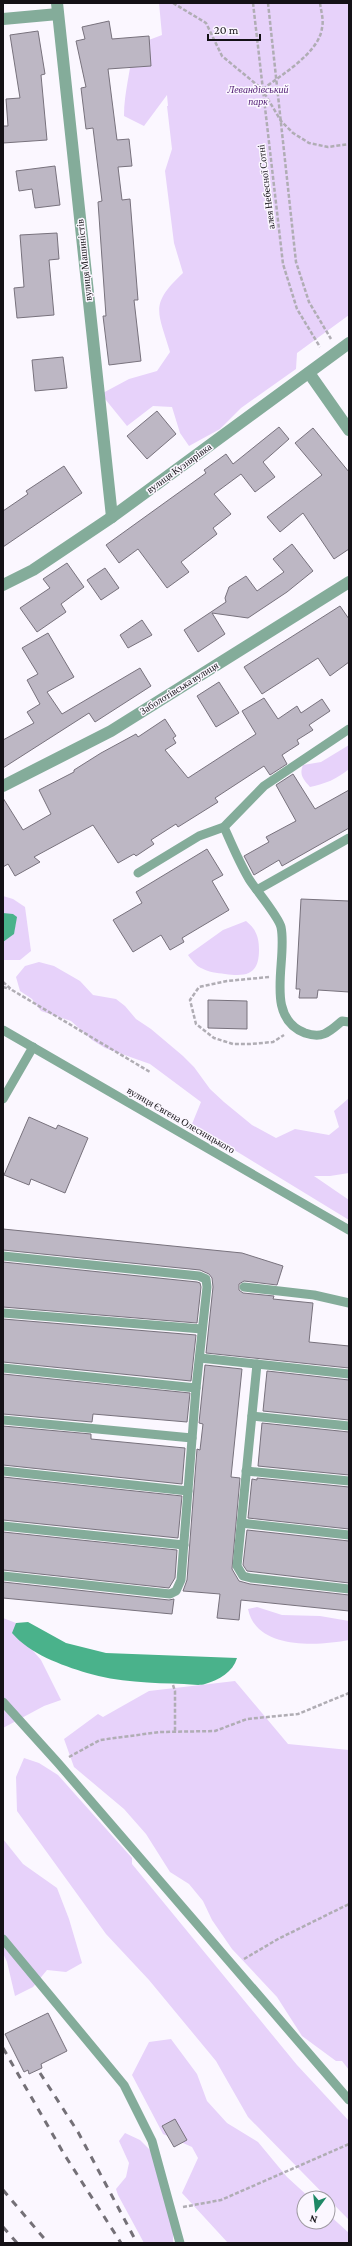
<svg xmlns="http://www.w3.org/2000/svg" width="352" height="2246" font-family="'Crimson Pro',serif">
<style>
.green{fill:#e7d2fa}
.water{fill:#4ab28b}
.building{fill:#bdb7c4;stroke:#78727d}
.lines{fill:none;stroke-linecap:round;stroke-linejoin:round}
.path{stroke:#b0adb4;stroke-width:2.5;stroke-dasharray:4 2;stroke-linecap:butt}
.lane{stroke:#84ac9a;stroke-width:9}
.street{stroke:#84ac9a;stroke-width:12}
.rail{stroke:#747077;stroke-width:3;stroke-dasharray:7 7;stroke-linecap:butt}
.labels{text-anchor:middle;dominant-baseline:central;stroke-width:3;stroke-linejoin:round;paint-order:stroke}
.park-label{font-size:10px;font-style:italic;fill:#501c73;stroke:#fbf7ff}
.street-label{font-size:10px;fill:#141116;stroke:#fbf7ff}
</style>
<rect width="100%" height="100%" fill="#fbf7ff"/>
<g class="green">
<path d="M 159,3 L 349,3 L 349,315 L 297,353 L 296,369 L 241,408 L 220,429 L 189,446 L 180,433 L 172,407 L 153,406 L 127,426 L 101,394 L 129,379 L 157,371 L 170,352 C 158,311 149,305 183,273 L 174,243 L 165,171 L 172,149 L 167,106 L 168,106 L 167,95 L 144,126 L 124,116 C 124,92 131,70 133,46 L 162,35 Z"/>
<path d="M 349,745 L 349,769 C 337,779 325,784 310,787 C 303,779 299,775 303,765 L 321,762 Z"/>
<path d="M 3,896 L 13,899 L 25,907 L 31,951 L 20,960 L 3,960 Z"/>
<path d="M 246,921 C 256,929 259,937 259,950 C 259,975 246,977 225,974 C 217,973 208,972 201,968 C 196,966 191,959 188,955 L 223,930 Z"/>
<path d="M 39,962 L 54,966 L 80,981 L 93,995 L 116,999 L 125,1006 L 136,1019 L 151,1029 L 183,1056 L 194,1067 L 210,1089 L 224,1102 L 252,1125 L 276,1138 L 295,1129 L 329,1135 L 339,1127 L 334,1111 L 349,1098 L 349,1173 L 330,1176 L 314,1176 L 349,1200 L 349,1220 L 192,1124 L 201,1102 L 150,1064 L 105,1048 L 92,1040 L 71,1021 L 41,1011 L 32,999 L 20,991 L 16,977 L 25,966 Z"/>
<path d="M 257,1607 L 282,1615 L 320,1616 L 349,1621 L 349,1640 C 318,1646 256,1650 248,1609 Z"/>
<path d="M 3,1618 L 16,1623 L 21,1637 L 41,1660 L 61,1700 L 44,1706 L 3,1728 Z"/>
<path d="M 235,1681 L 288,1744 L 349,1750 L 349,2070 L 342,2061 L 336,2061 L 302,2036 L 277,1997 L 232,1949 L 212,1920 L 203,1901 L 189,1884 L 170,1872 L 146,1834 L 124,1809 L 74,1767 L 64,1739 L 98,1714 L 103,1717 L 149,1691 Z"/>
<path d="M 24,1758 L 39,1763 L 58,1775 L 132,1858 L 132,1864 L 297,2065 L 349,2121 L 349,2220 L 248,2117 L 216,2061 L 149,1980 L 106,1934 L 17,1811 L 16,1777 Z"/>
<path d="M 3,1839 L 23,1864 L 57,1888 L 69,1919 L 82,1963 L 66,1972 L 47,1970 L 33,1987 L 15,1996 L 7,1962 L 3,1953 Z"/>
<path d="M 171,2039 L 197,2074 L 207,2101 L 227,2123 L 258,2142 L 287,2177 L 310,2198 L 304,2198 L 304,2222 L 328,2222 L 328,2214 L 349,2233 L 349,2243 L 228,2243 L 182,2193 L 198,2158 L 192,2147 L 163,2134 L 132,2075 L 149,2042 Z"/>
<path d="M 125,2133 L 140,2140 L 156,2156 L 173,2230 L 173,2243 L 144,2243 L 118,2195 L 116,2189 L 126,2177 L 129,2163 L 119,2141 Z"/>
</g>
<g class="water">
<path d="M 3,913 L 13,914 L 17,917 L 14,934 L 3,942 Z"/>
<path d="M 28,1622 L 66,1643 L 106,1653 L 237,1658 C 233,1672 219,1680 205,1684 C 199,1686 190,1684 184,1684 C 152,1683 117,1682 87,1673 C 61,1665 30,1654 12,1633 L 16,1623 Z"/>
</g>
<g class="building">
<path d="M 109,21 L 112,39 L 149,36 L 151,66 L 108,69 L 117,140 L 129,139 L 132,166 L 118,167 L 122,200 L 130,199 L 138,300 L 134,300 L 141,361 L 109,365 L 103,316 L 106,316 L 98,202 L 102,201 L 93,128 L 86,129 L 81,88 L 86,87 L 76,41 L 85,39 L 82,27 Z"/>
<path d="M 38,31 L 45,74 L 41,75 L 47,140 L 3,143 L 3,126 L 8,126 L 6,99 L 20,98 L 10,35 Z"/>
<path d="M 55,166 L 60,205 L 35,208 L 32,189 L 19,191 L 16,171 Z"/>
<path d="M 57,233 L 59,259 L 49,260 L 54,315 L 17,318 L 14,288 L 24,287 L 20,235 Z"/>
<path d="M 63,357 L 67,388 L 35,391 L 32,360 Z"/>
<path d="M 157,411 L 176,434 L 147,459 L 127,436 Z"/>
<path d="M 279,427 L 289,439 L 263,462 L 275,477 L 255,492 L 241,474 L 214,494 L 231,514 L 213,528 L 217,534 L 181,562 L 189,572 L 167,588 L 138,549 L 119,563 L 106,545 L 206,473 L 204,470 L 226,454 L 233,464 Z"/>
<path d="M 313,428 L 349,472 L 349,549 L 334,559 L 303,513 L 280,532 L 267,517 L 322,475 L 295,443 Z"/>
<path d="M 64,466 L 82,493 L 3,547 L 3,511 L 28,494 L 26,491 Z"/>
<path d="M 292,544 L 313,571 L 287,592 L 248,618 L 212,613 L 225,634 L 198,652 L 184,630 L 226,602 L 225,598 L 229,587 L 246,576 L 257,591 L 284,572 L 273,559 Z"/>
<path d="M 67,563 L 84,587 L 61,604 L 66,612 L 37,632 L 20,608 L 50,588 L 43,579 Z"/>
<path d="M 105,568 L 119,588 L 101,600 L 87,580 Z"/>
<path d="M 340,606 L 349,619 L 349,662 L 330,676 L 318,658 L 262,694 L 244,667 Z"/>
<path d="M 142,620 L 152,635 L 128,648 L 120,635 Z"/>
<path d="M 48,633 L 74,677 L 47,692 L 62,714 L 140,668 L 151,686 L 95,722 L 89,713 L 3,768 L 3,740 L 34,723 L 27,712 L 40,704 L 27,680 L 38,674 L 22,648 Z"/>
<path d="M 219,682 L 239,713 L 216,727 L 197,696 Z"/>
<path d="M 264,698 L 278,719 L 297,706 L 301,713 L 322,699 L 330,711 L 309,725 L 313,730 L 297,740 L 299,744 L 282,755 L 287,764 L 270,775 L 264,766 L 215,798 L 218,802 L 178,827 L 176,824 L 151,840 L 154,844 L 136,856 L 134,854 L 118,863 L 93,825 L 34,857 L 40,862 L 15,876 L 8,864 L 3,867 L 3,798 L 23,830 L 51,814 L 39,790 L 74,772 L 74,770 L 101,753 L 136,734 L 138,737 L 165,719 L 176,736 L 173,738 L 176,743 L 165,750 L 188,778 L 256,734 L 242,711 Z"/>
<path d="M 293,774 L 315,809 L 349,790 L 349,828 L 282,866 L 279,860 L 254,875 L 244,856 L 269,842 L 266,837 L 296,821 L 276,785 Z"/>
<path d="M 207,849 L 223,875 L 212,881 L 229,910 L 182,938 L 184,942 L 170,950 L 161,935 L 133,952 L 113,920 L 142,903 L 136,892 Z"/>
<path d="M 301,899 L 349,901 L 349,992 L 318,990 L 317,998 L 299,998 L 300,989 L 296,989 Z"/>
<path d="M 208,1000 L 247,1001 L 247,1029 L 208,1028 Z"/>
<path d="M 29,1117 L 56,1129 L 58,1125 L 88,1138 L 65,1193 L 31,1179 L 29,1185 L 4,1175 Z"/>
<path d="M 3,1229 L 242,1253 L 283,1266 L 277,1285 L 244,1281 L 239,1284 L 239,1290 L 243,1293 L 274,1296 L 273,1299 L 313,1303 L 309,1342 L 349,1346 L 349,1368 L 206,1353 L 213,1287 L 212,1278 L 209,1274 L 200,1270 L 3,1250 Z"/>
<path d="M 3,1262 L 197,1282 L 200,1283 L 201,1287 L 197,1323 L 3,1307 Z"/>
<path d="M 3,1319 L 196,1335 L 191,1381 L 3,1362 Z"/>
<path d="M 205,1365 L 242,1369 L 231,1477 L 240,1478 L 232,1569 L 239,1581 L 250,1584 L 349,1595 L 349,1611 L 241,1600 L 239,1620 L 217,1618 L 220,1594 L 183,1591 L 187,1580 L 197,1449 L 200,1450 L 203,1424 L 199,1423 Z"/>
<path d="M 267,1371 L 349,1380 L 349,1420 L 263,1411 Z"/>
<path d="M 3,1374 L 190,1393 L 187,1422 L 93,1414 L 92,1422 L 3,1414 Z"/>
<path d="M 262,1423 L 349,1432 L 349,1475 L 258,1466 Z"/>
<path d="M 3,1426 L 91,1434 L 91,1439 L 185,1448 L 182,1484 L 3,1465 Z"/>
<path d="M 3,1477 L 182,1496 L 178,1538 L 3,1520 Z"/>
<path d="M 257,1478 L 349,1487 L 349,1529 L 248,1518 L 252,1479 L 257,1480 Z"/>
<path d="M 247,1530 L 349,1541 L 349,1583 L 247,1571 L 243,1565 Z"/>
<path d="M 3,1532 L 177,1550 L 175,1578 L 169,1588 L 3,1570 Z"/>
<path d="M 3,1582 L 169,1600 L 174,1599 L 172,1614 L 3,1598 Z"/>
<path d="M 48,2013 L 67,2051 L 41,2064 L 42,2068 L 29,2074 L 28,2070 L 24,2072 L 5,2034 Z"/>
<path d="M 175,2119 L 187,2140 L 174,2147 L 162,2126 Z"/>
</g>
<g class="lines">
<g class="path">
<path d="M 173,3 L 206,23 L 222,56 L 262,89 L 281,121 L 293,133 L 309,143 L 328,147 L 349,144"/>
<path d="M 253,3 L 283,264 L 297,309 L 320,347"/>
<path d="M 268,3 L 296,262 L 309,302 L 331,339"/>
<path d="M 263,89 C 281,75 319,53 322,28 C 324,20 321,11 320,3"/>
<path d="M 269,977 L 227,981 L 199,987 L 190,1000 L 196,1024 L 214,1038 L 233,1044 L 250,1044 L 273,1042 L 284,1035"/>
<path d="M 3,982 L 12,990 L 150,1072"/>
<path d="M 3,987 L 10,989"/>
<path d="M 173,1685 L 175,1691 L 175,1732"/>
<path d="M 69,1757 L 100,1740 L 160,1732 L 215,1731 L 247,1719 L 298,1714 L 349,1693"/>
<path d="M 244,1959 L 278,1939 L 349,1904"/>
<path d="M 183,2207 L 221,2200 L 349,2144"/>
</g>
<g class="lane">
<path d="M 224,827 C 232,845 239,862 249,879 C 256,890 279,917 281,927 C 288,960 263,1017 305,1033 C 323,1039 329,1032 342,1021 L 349,1022"/>
<path d="M 138,873 L 199,836 L 224,827 L 264,786 L 349,729"/>
<path d="M 257,890 L 349,838"/>
<path d="M 3,1030 L 349,1230"/>
<path d="M 3,1099 L 33,1047"/>
<path d="M 3,1256 L 199,1276 L 206,1279 L 207,1287 L 196,1388 L 181,1580 L 176,1591 L 170,1594 L 3,1576"/>
<path d="M 244,1287 L 314,1295 L 349,1303"/>
<path d="M 3,1313 L 202,1329"/>
<path d="M 200,1358 L 349,1374"/>
<path d="M 257,1364 L 237,1566 L 243,1576 L 251,1578 L 349,1589"/>
<path d="M 3,1368 L 196,1388"/>
<path d="M 252,1416 L 349,1426"/>
<path d="M 3,1420 L 192,1438"/>
<path d="M 3,1471 L 188,1491"/>
<path d="M 246,1471 L 349,1481"/>
<path d="M 241,1523 L 349,1535"/>
<path d="M 3,1526 L 184,1545"/>
<path d="M 3,1702 L 58,1763 L 349,2100"/>
<path d="M 3,1939 L 124,2085 L 152,2141 L 180,2243"/>
</g>
<g class="street">
<path d="M 57,3 L 112,517"/>
<path d="M 3,19 L 58,14"/>
<path d="M 309,373 L 349,430"/>
<path d="M 3,585 L 33,570 L 112,517 L 349,343"/>
<path d="M 3,786 L 111,731 L 349,582"/>
</g>
<g class="rail">
<path d="M 3,2048 L 64,2154 L 121,2243"/>
<path d="M 40,2073 L 78,2132 L 137,2243"/>
<path d="M 3,2190 L 48,2243"/>
<path d="M 3,2227 L 17,2243"/>
</g>
</g>
<g class="labels">
<g class="park-label">
<text x="258" y="89">Левандівський<tspan x="258" dy="12">парк</tspan></text>
</g>
<g class="street-label">
<text transform="translate(266 187) rotate(-97)">алея Небесної Сотні</text>
<text transform="translate(84 260) rotate(-96)">вулиця Машиністів</text>
<text transform="translate(179 468) rotate(-36)">вулиця Кузнярівка</text>
<text transform="translate(179 688) rotate(-32)">Заболотівська вулиця</text>
<text transform="translate(181 1120) rotate(30)">вулиця Євгена Олесницького</text>
</g>
</g>
<rect width="352" height="2246" fill="none" stroke="#141116" stroke-width="8"/>
<g transform="translate(316 2210) rotate(195)"><circle r="19" fill="#fbf7ff" stroke="#9f9ba2"/>
<path d="M0-3L7 15L0 10L-7 15Z" fill="#1e8865"/>
<text y="-6" font-size="11" font-weight="bold" text-anchor="middle" fill="#141116">N</text>
</g>
<path d="M208 34v6h52v-6" fill="none" stroke="#141116" stroke-width="2"/>
<text x="214" y="34" font-size="12" fill="#141116" stroke="#fbf7ff" stroke-width="3" paint-order="stroke">20 m</text>
</svg>
